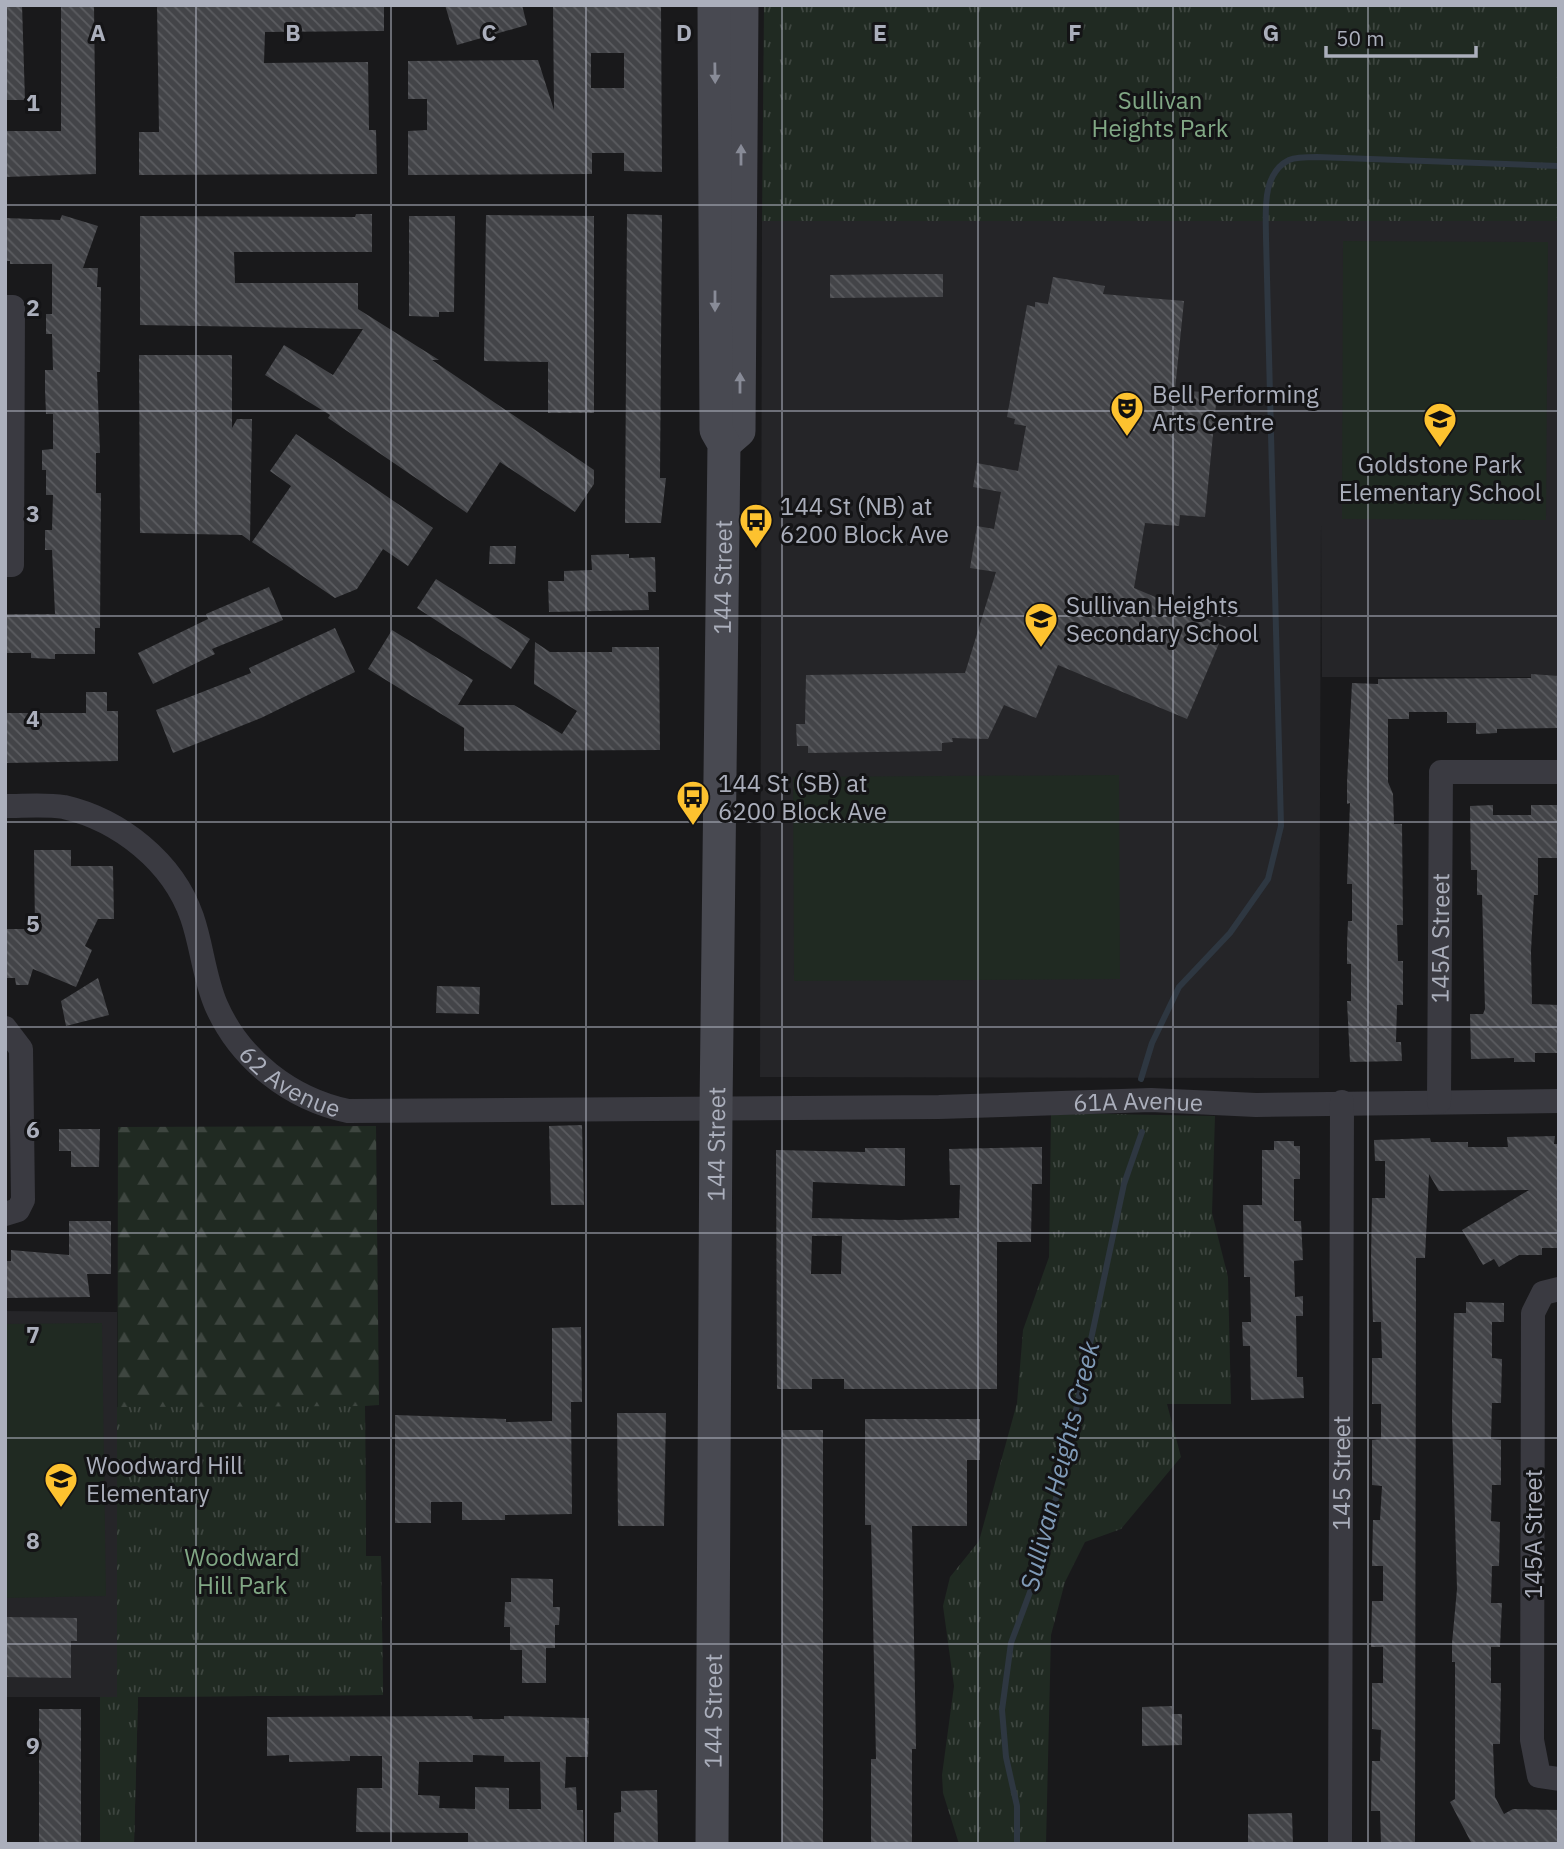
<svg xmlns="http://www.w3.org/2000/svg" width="1564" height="1849" font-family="'IBM Plex Sans',sans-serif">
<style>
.built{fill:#252528}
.forest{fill:url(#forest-firs)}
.park{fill:url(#park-tufts)}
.pitch{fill:#202a22}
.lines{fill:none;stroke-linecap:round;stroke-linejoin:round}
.stream{stroke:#2e3741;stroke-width:6}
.building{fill:url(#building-back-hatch);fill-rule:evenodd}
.minor{stroke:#3a3a41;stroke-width:24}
.secondary{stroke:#484951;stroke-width:33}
.oneway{fill:#888b97}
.grid{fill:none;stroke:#abafbc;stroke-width:2;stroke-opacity:0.55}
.labels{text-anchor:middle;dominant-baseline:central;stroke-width:6;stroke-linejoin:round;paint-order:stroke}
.park-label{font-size:24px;fill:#81a885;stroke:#141416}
.poi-label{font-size:24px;fill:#abafbc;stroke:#141416;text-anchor:start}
.street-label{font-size:24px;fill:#abafbc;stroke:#141416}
.water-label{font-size:26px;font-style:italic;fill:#809bb8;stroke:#141416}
.grid-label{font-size:23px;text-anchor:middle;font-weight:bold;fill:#abafbc;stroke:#141416;stroke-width:6;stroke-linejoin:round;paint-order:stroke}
</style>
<defs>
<pattern id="forest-firs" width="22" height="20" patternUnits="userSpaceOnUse" patternTransform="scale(1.75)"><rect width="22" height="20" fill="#202a22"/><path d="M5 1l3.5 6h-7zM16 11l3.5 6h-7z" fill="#3e4640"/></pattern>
<pattern id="park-tufts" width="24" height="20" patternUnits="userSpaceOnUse" patternTransform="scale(1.75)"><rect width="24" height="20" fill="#202a22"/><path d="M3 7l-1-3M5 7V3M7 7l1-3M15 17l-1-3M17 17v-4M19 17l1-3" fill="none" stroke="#3e4640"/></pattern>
<pattern id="building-back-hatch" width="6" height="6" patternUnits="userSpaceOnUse" patternTransform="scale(1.75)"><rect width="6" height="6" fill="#434448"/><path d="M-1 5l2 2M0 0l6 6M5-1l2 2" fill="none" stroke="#5b5c60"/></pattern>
</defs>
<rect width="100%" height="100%" fill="#19191b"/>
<g class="built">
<path d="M 762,221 L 1559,221 L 1559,677 L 1322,677 L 1321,522 L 1319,1078 L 760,1077 Z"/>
<path d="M 5,1311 L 117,1312 L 117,1697 L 5,1697 Z"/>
</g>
<path class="forest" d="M 376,1126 L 379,1405 L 365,1406 L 366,1556 L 381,1556 L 383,1695 L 138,1697 L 134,1844 L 100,1844 L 100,1697 L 117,1697 L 118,1127 Z"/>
<g class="park">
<path d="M 764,5 L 1559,5 L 1559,221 L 762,221 Z"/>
<path d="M 1051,1113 L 1215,1116 L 1212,1213 L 1228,1277 L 1231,1404 L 1167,1404 L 1181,1457 L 1121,1529 L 1085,1542 L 1065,1582 L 1051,1635 L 1046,1844 L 959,1844 L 943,1793 L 942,1775 L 954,1686 L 943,1606 L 950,1577 L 979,1541 L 1017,1403 L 1023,1330 L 1049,1257 Z"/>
<path d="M 365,1406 L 366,1556 L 381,1556 L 383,1695 L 138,1697 L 134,1844 L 100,1844 L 100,1697 L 117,1697 L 117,1407 Z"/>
</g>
<g class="pitch">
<path d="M 1343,241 L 1548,242 L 1546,520 L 1342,519 Z"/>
<path d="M 1119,775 L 1120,979 L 794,981 L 793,777 Z"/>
<path d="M 102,1323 L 106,1596 L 5,1598 L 5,1324 Z"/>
</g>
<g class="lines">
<g class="stream">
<path d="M 1141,1079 L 1152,1043 L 1179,987 L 1230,933 L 1268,879 L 1281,826 L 1266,238 C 1266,213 1261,174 1289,160 C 1296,157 1309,157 1317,157 L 1559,166"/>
<path d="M 1017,1844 L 1017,1806 L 1006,1757 L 1002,1710 L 1011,1643 L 1039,1568 L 1066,1457 L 1124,1184 L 1142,1132"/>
</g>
</g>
<g class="building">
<path d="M 5,5 L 22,5 L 25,100 L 5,100 Z"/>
<path d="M 61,5 L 94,5 L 96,174 L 5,177 L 5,131 L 61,131 Z"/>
<path d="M 157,5 L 384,5 L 384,31 L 265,32 L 264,63 L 368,62 L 369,130 L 376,130 L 377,174 L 139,175 L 139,132 L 159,132 Z"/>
<path d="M 445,5 L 522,5 L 527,25 L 457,45 Z"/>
<path d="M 553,5 L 661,5 L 662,172 L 624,171 L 624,153 L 592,153 L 592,174 L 408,175 L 408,131 L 427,130 L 427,99 L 408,99 L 408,61 L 538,60 L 554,110 ZM 591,53 L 624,53 L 624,88 L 591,88 Z"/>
<path d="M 356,214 L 372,214 L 372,252 L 234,252 L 235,283 L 358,283 L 358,309 L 439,360 L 432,360 L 594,470 L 594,484 L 575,512 L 500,462 L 467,513 L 328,418 L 330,415 L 265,375 L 284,345 L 333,375 L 363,329 L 140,325 L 140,216 L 355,217 Z"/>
<path d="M 627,214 L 662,215 L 660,478 L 666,478 L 661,523 L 625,523 Z"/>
<path d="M 62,215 L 98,226 L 83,268 L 98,268 L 97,287 L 101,287 L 100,372 L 97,372 L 100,453 L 96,453 L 96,493 L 101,493 L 100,628 L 95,628 L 95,654 L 55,654 L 55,659 L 31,658 L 31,653 L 5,653 L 5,614 L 55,614 L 52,550 L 45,550 L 45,530 L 52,530 L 53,495 L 46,495 L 46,470 L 42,470 L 42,450 L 53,449 L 53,414 L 46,414 L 45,390 L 45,370 L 53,370 L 52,334 L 46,334 L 46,314 L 52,314 L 52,264 L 10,264 L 10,261 L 5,261 L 5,218 L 60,220 Z"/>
<path d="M 486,215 L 594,216 L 594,413 L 548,413 L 548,362 L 484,361 Z"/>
<path d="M 409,216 L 455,216 L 454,312 L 439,312 L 439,317 L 409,316 Z"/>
<path d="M 905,274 L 943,274 L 943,297 L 830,298 L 830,275 Z"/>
<path d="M 1053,277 L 1105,286 L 1103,294 L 1184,301 L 1175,390 L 1217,393 L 1205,517 L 1180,515 L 1179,526 L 1145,523 L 1134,588 L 1226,627 L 1187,719 L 1058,665 L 1036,718 L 1004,705 L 988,739 L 952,738 L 953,742 L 942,743 L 942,751 L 808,753 L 808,746 L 797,746 L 796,724 L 805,724 L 806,675 L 965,673 L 996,572 L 970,568 L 977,526 L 994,529 L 1001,492 L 973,487 L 977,463 L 1018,471 L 1026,426 L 1014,424 L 1015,419 L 1007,417 L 1027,305 L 1035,307 L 1035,302 L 1048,304 Z"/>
<path d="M 139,355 L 232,355 L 232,428 L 237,419 L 252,419 L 250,541 L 242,535 L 140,533 Z"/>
<path d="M 296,434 L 433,528 L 408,566 L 383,549 L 357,589 L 335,598 L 252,542 L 291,486 L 270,471 Z"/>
<path d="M 490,546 L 516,546 L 515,564 L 489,564 Z"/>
<path d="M 629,554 L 629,558 L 655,557 L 656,592 L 648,592 L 649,610 L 549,612 L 548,581 L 564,581 L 564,571 L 592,570 L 591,555 Z"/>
<path d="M 436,579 L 530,639 L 511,669 L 417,608 Z"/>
<path d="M 269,587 L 283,620 L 212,649 L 215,654 L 153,684 L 138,653 L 208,619 L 206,614 Z"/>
<path d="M 335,628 L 355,672 L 261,718 L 173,753 L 156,710 L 251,673 L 249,668 Z"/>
<path d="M 392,630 L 473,680 L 458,705 L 514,705 L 562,734 L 577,711 L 534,684 L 535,642 L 550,652 L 612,652 L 612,647 L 659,647 L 660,750 L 464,751 L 464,728 L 368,669 Z"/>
<path d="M 1531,674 L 1559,676 L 1559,728 L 1497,729 L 1497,733 L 1476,734 L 1476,723 L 1447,723 L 1447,712 L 1409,712 L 1409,719 L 1388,719 L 1388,782 L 1393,794 L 1394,824 L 1402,824 L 1403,925 L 1397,925 L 1398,961 L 1403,961 L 1403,1005 L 1397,1005 L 1396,1042 L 1401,1042 L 1402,1061 L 1350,1062 L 1347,1001 L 1351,1001 L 1351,964 L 1347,964 L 1347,944 L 1348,921 L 1352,921 L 1352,884 L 1347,884 L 1350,803 L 1347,804 L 1347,783 L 1352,683 L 1378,684 L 1378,679 L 1531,678 Z"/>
<path d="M 86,692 L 107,692 L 107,711 L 118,711 L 118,761 L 5,763 L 5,713 L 86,713 Z"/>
<path d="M 1493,805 L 1493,815 L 1531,815 L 1531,805 L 1559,805 L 1559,858 L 1538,858 L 1538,895 L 1534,895 L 1531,951 L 1532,1004 L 1559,1005 L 1559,1053 L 1535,1053 L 1535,1062 L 1514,1062 L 1514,1058 L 1471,1059 L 1470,1014 L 1483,1014 L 1485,1009 L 1482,895 L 1477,895 L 1477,870 L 1471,870 L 1470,806 Z"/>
<path d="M 34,850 L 71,850 L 71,866 L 113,866 L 114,919 L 98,919 L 85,946 L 92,950 L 76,987 L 33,969 L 28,985 L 16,985 L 15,978 L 5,978 L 5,929 L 35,929 Z"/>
<path d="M 98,978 L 109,1015 L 66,1026 L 61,1001 Z"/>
<path d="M 437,986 L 480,987 L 479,1014 L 436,1013 Z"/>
<path d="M 582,1125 L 584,1205 L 551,1205 L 549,1126 Z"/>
<path d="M 59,1129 L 100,1129 L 99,1167 L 71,1167 L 71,1151 L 59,1151 Z"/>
<path d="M 1555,1136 L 1554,1144 L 1559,1144 L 1559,1248 L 1542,1248 L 1542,1255 L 1519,1255 L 1499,1267 L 1494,1259 L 1483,1265 L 1462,1230 L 1529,1190 L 1439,1191 L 1429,1174 L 1425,1258 L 1416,1258 L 1415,1844 L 1381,1844 L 1380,1811 L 1371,1811 L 1372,1761 L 1380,1761 L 1381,1730 L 1372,1729 L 1372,1683 L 1383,1683 L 1383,1647 L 1371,1647 L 1372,1601 L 1383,1601 L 1383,1566 L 1372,1566 L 1373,1520 L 1380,1520 L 1382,1486 L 1372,1485 L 1372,1440 L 1381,1439 L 1381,1404 L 1372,1404 L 1372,1358 L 1382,1358 L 1381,1322 L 1373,1322 L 1371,1261 L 1372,1198 L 1385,1198 L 1385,1161 L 1375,1161 L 1374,1140 L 1430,1138 L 1431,1142 L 1468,1142 L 1468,1147 L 1508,1147 L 1507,1137 Z"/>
<path d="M 1274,1141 L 1294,1141 L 1294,1146 L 1300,1146 L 1300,1179 L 1294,1179 L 1294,1221 L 1301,1221 L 1303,1260 L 1294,1261 L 1295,1297 L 1303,1296 L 1303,1316 L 1296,1316 L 1297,1377 L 1303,1377 L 1304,1398 L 1251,1400 L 1250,1346 L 1243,1346 L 1242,1322 L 1251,1322 L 1250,1277 L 1244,1277 L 1243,1205 L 1262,1205 L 1262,1150 L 1274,1150 Z"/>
<path d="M 1042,1147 L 1042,1184 L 1032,1184 L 1031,1242 L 997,1242 L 997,1389 L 844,1389 L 844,1379 L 812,1379 L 812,1389 L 777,1389 L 776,1150 L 865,1152 L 865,1148 L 905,1148 L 905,1186 L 813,1182 L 812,1218 L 899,1220 L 959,1218 L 960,1185 L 950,1185 L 949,1149 ZM 812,1236 L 842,1236 L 841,1274 L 811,1274 Z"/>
<path d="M 69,1221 L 111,1221 L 111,1274 L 87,1274 L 90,1297 L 5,1298 L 5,1261 L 11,1261 L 11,1250 L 69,1255 Z"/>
<path d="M 1466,1302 L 1504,1303 L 1504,1322 L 1492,1322 L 1492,1358 L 1502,1359 L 1501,1403 L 1492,1403 L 1491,1439 L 1501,1440 L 1501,1485 L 1492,1485 L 1491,1521 L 1500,1522 L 1499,1566 L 1492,1566 L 1491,1603 L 1502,1603 L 1500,1647 L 1491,1647 L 1491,1683 L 1501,1683 L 1500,1744 L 1493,1744 L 1495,1797 L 1504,1814 L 1513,1809 L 1559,1810 L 1559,1844 L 1472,1844 L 1450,1802 L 1455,1799 L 1455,1662 L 1452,1662 L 1452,1643 L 1457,1589 L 1452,1419 L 1454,1313 L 1466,1313 Z"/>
<path d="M 581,1327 L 582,1402 L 571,1402 L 572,1514 L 505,1515 L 505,1520 L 462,1520 L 462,1502 L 431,1502 L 431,1523 L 395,1523 L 395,1415 L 506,1419 L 506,1422 L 552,1421 L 552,1328 Z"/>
<path d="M 617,1413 L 666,1413 L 664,1526 L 618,1526 Z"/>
<path d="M 865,1419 L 980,1419 L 980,1460 L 967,1460 L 967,1526 L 912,1526 L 916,1749 L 912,1749 L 912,1844 L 871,1844 L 871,1759 L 876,1759 L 871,1525 L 865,1525 Z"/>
<rect x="782" y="1430" width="41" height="414"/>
<path d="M 511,1578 L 553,1579 L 553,1607 L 560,1607 L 559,1625 L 555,1625 L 555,1648 L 546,1648 L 546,1683 L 522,1683 L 522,1650 L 510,1650 L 510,1627 L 504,1627 L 505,1602 L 511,1602 Z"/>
<path d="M 5,1617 L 77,1618 L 77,1641 L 71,1641 L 71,1678 L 5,1677 Z"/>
<path d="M 1172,1706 L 1172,1714 L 1182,1714 L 1182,1745 L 1142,1746 L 1142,1707 Z"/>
<rect x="39" y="1709" width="42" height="135"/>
<path d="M 472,1716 L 473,1719 L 504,1719 L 504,1716 L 589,1718 L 588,1757 L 566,1757 L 565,1788 L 576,1787 L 577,1810 L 583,1810 L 584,1844 L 468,1844 L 468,1833 L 356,1832 L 357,1788 L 382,1788 L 382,1756 L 350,1756 L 350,1761 L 289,1762 L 289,1755 L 267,1756 L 267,1717 ZM 473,1755 L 504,1756 L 504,1762 L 540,1762 L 541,1809 L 509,1809 L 509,1788 L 475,1787 L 475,1809 L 439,1808 L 440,1796 L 418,1795 L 419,1762 L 473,1762 Z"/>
<path d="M 657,1790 L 658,1844 L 614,1844 L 614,1813 L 621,1812 L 621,1791 Z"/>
<path d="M 1292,1813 L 1293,1844 L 1248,1844 L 1248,1814 Z"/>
</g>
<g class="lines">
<g class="minor">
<path d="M 5,307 L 13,307 L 12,565 L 5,565"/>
<path id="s1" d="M 5,806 C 24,806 46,804 64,807 C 120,820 173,862 192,917 C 202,946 204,977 216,1005 C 240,1060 291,1099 348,1111 L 939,1107 L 1151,1100 L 1256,1105 L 1559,1101"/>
<path d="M 5,1028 L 21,1049 L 23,1200 L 18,1210 L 5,1214"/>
<path id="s2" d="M 1439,1102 L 1441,772 L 1559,772"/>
<path d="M 1559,1289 L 1543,1293 L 1533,1313 L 1532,1740 L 1539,1776 L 1559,1779"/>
<path id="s3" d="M 1340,1844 L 1342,1102"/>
</g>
<g class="secondary">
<path d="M 724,444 L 739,431 L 742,5"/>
<path id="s4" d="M 712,1844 L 716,1108 L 724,444 L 716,430 L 714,5"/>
</g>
</g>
<defs><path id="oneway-solid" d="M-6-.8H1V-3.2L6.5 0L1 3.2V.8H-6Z" transform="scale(1.75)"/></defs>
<g class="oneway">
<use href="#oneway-solid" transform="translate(715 73) rotate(89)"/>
<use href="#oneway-solid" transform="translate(741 155) rotate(-90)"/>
<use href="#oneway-solid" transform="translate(715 301) rotate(90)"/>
<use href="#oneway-solid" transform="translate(740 383) rotate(-90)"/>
</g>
<path class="grid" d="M 196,5 L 196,1844M 391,5 L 391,1844M 586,5 L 586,1844M 782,5 L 782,1844M 978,5 L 978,1844M 1173,5 L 1173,1844M 1368,5 L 1368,1844M 5,205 L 1559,205M 5,411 L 1559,411M 5,616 L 1559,616M 5,822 L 1559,822M 5,1027 L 1559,1027M 5,1233 L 1559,1233M 5,1438 L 1559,1438M 5,1644 L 1559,1644"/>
<defs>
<symbol id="theatre-pin" viewBox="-11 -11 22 30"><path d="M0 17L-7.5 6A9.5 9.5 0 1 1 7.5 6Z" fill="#fdc22f" stroke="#141416"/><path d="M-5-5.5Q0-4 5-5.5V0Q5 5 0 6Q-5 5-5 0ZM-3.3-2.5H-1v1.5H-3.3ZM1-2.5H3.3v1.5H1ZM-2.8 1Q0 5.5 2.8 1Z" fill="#111"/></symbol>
<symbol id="school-pin" viewBox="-11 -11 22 30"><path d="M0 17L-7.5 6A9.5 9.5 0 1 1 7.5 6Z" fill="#fdc22f" stroke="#141416"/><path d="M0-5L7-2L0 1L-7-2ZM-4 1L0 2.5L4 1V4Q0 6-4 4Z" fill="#111"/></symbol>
<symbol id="bus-pin" viewBox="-11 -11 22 30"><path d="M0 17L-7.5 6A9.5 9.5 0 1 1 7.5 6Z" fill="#fdc22f" stroke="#141416"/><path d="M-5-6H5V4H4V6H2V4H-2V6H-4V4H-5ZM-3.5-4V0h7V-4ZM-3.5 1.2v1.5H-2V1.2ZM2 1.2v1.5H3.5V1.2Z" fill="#111"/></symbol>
</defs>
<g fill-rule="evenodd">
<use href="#theatre-pin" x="1108" y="389" width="38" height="52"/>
<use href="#school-pin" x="1421" y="400" width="38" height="52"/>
<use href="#bus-pin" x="737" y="501" width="38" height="52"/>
<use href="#school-pin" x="1022" y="600" width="38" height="52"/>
<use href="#bus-pin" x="674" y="778" width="38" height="52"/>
<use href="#school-pin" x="42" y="1460" width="38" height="52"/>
</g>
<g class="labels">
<g class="park-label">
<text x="1160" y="100">Sullivan<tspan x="1160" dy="28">Heights Park</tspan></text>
<text x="242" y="1557">Woodward<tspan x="242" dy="28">Hill Park</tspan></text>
</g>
<g class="poi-label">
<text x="1152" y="394">Bell Performing<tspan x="1152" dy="28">Arts Centre</tspan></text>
<text x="1440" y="464" text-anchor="middle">Goldstone Park<tspan x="1440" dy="28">Elementary School</tspan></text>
<text x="780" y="506">144 St (NB) at<tspan x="780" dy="28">6200 Block Ave</tspan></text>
<text x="1066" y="605">Sullivan Heights<tspan x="1066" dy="28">Secondary School</tspan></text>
<text x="718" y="783">144 St (SB) at<tspan x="718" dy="28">6200 Block Ave</tspan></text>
<text x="86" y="1465">Woodward Hill<tspan x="86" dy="28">Elementary</tspan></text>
</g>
<g class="street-label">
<text stroke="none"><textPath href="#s4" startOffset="1267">144 Street</textPath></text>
<text stroke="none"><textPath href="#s2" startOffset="164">145A Street</textPath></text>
<text stroke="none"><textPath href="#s1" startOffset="436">62 Avenue</textPath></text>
<text stroke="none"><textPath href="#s1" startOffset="1292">61A Avenue</textPath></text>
<text stroke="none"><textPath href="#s4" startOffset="700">144 Street</textPath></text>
<text stroke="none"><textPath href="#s3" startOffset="371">145 Street</textPath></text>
<text transform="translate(1533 1534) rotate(-90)">145A Street</text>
<text stroke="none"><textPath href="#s4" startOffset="133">144 Street</textPath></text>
</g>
<g class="water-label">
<text transform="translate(1059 1466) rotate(-76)">Sullivan Heights Creek</text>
</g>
</g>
<g class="grid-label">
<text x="98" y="41">A</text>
<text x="293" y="41">B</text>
<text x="489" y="41">C</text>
<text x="684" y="41">D</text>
<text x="880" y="41">E</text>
<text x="1075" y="41">F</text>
<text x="1271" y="41">G</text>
<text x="33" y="111">1</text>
<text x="33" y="316">2</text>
<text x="33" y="522">3</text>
<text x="33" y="727">4</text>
<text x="33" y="932">5</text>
<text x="33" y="1138">6</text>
<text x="33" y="1343">7</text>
<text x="33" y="1549">8</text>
<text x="33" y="1754">9</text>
</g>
<rect width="1564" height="1849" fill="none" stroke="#abafbc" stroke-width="14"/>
<path d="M1326 46v10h150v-10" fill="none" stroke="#abafbc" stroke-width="3.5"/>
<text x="1336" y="46" font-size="21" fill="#abafbc" stroke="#141416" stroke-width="5" paint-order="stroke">50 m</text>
</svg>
